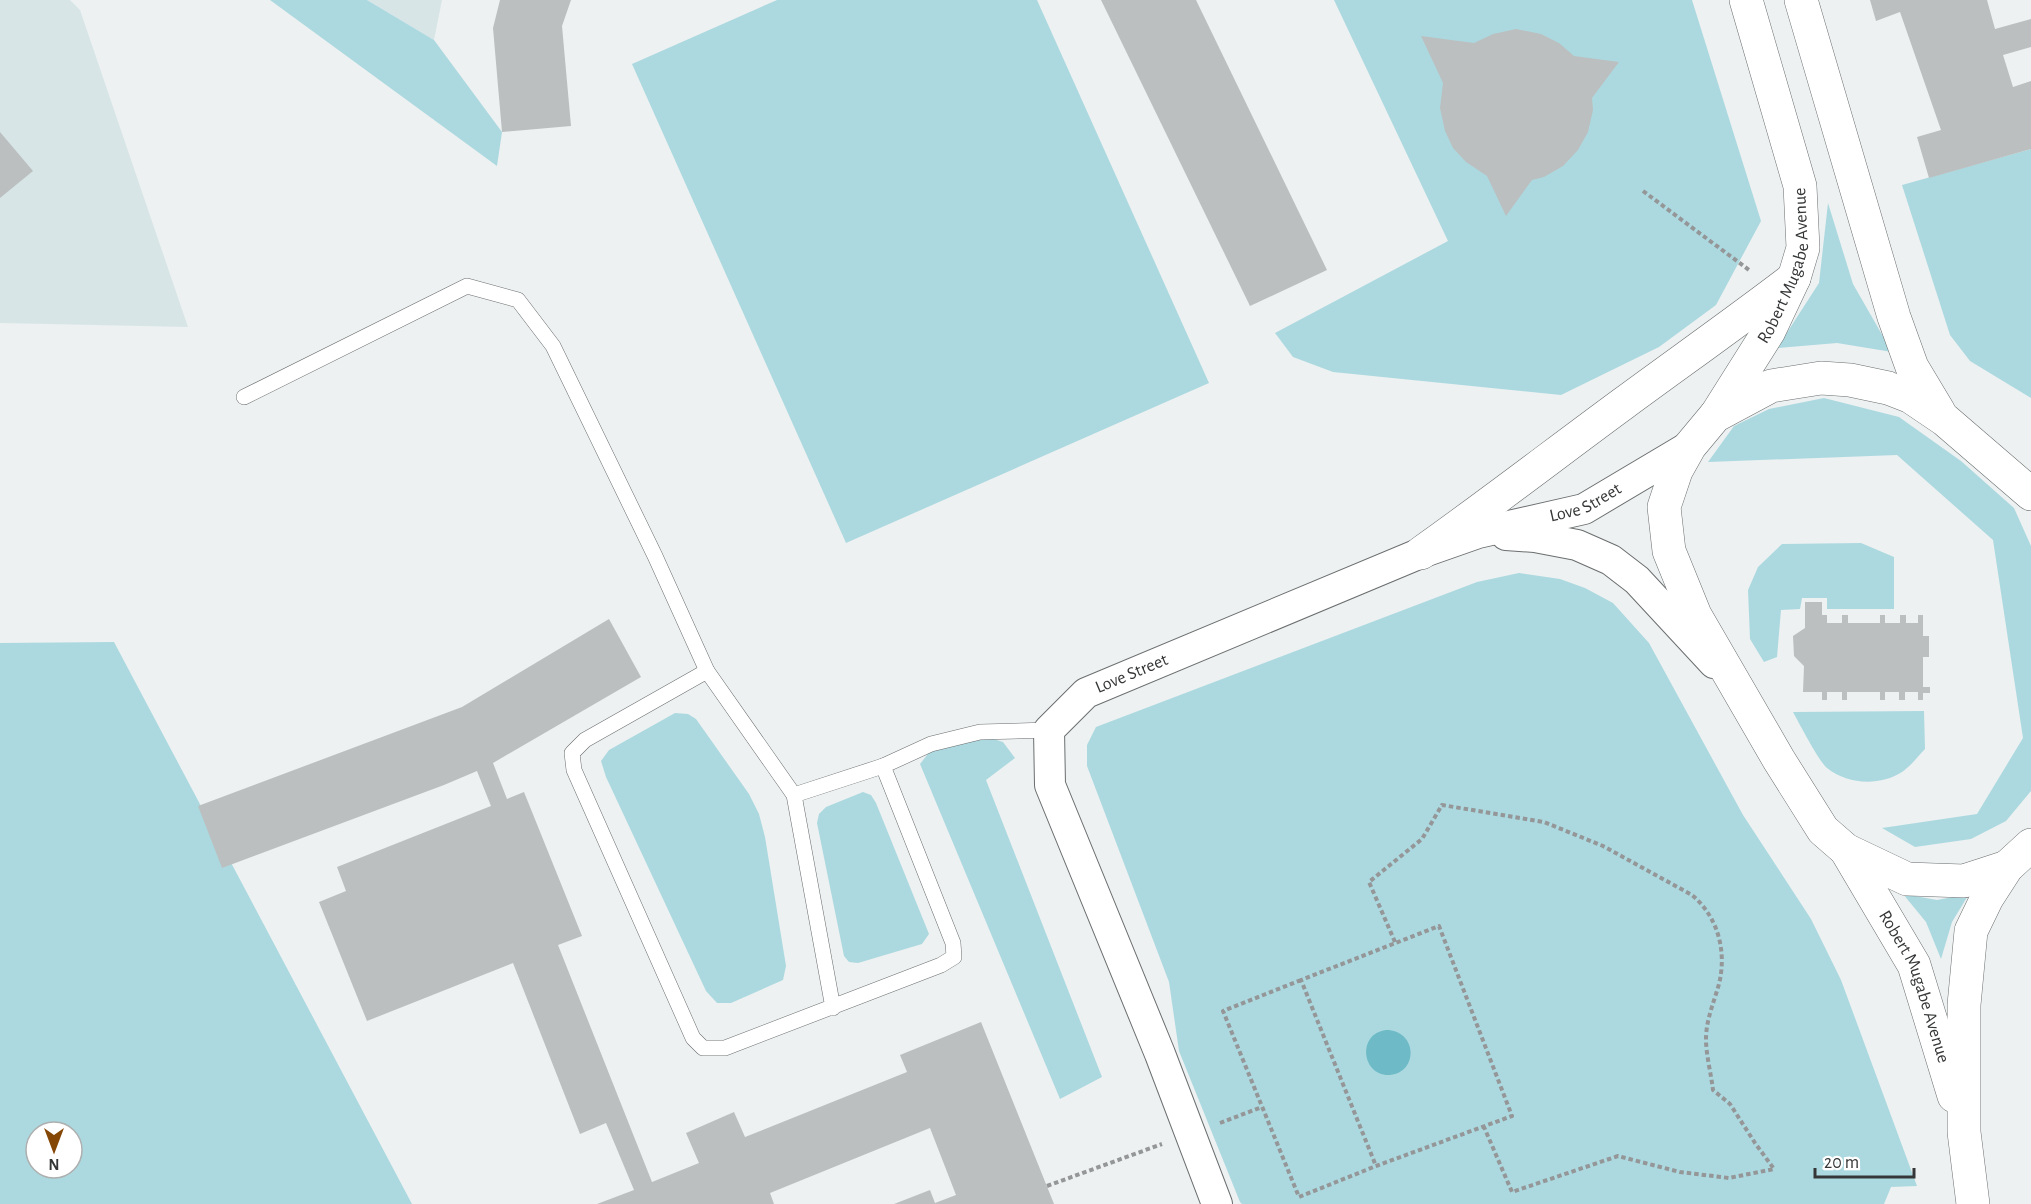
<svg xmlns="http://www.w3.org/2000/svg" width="2031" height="1204" font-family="'Alegreya Sans',sans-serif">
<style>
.built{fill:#d8e5e7}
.green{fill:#acd9e0;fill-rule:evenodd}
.water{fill:#6ebbc7}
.building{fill:#bbbfbf}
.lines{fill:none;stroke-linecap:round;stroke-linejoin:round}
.service-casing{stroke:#6b6e6f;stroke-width:16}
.minor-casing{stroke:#6b6e6f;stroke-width:32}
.secondary-casing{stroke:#6b6e6f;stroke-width:34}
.path{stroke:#949697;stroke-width:4;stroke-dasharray:4.5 3;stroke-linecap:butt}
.service{stroke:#fff;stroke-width:15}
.minor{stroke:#fff;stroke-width:30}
.secondary{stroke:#fff;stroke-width:33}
.labels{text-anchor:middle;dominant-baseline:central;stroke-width:4.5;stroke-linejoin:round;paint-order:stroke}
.street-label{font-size:18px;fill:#353637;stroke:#fff}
</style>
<rect width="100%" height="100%" fill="#edf1f1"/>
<g class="built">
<path d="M 0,0 L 70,0 L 80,10 L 188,327 L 0,323 Z"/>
<path d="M 367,0 L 442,0 L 434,40 Z"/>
</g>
<g class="green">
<path d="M 270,0 L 367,0 L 434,40 L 502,132 L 497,166 Z"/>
<path d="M 777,0 L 1037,0 L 1209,383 L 846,543 L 632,64 Z"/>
<path d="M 1334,0 L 1692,0 L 1761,221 L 1716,305 L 1659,347 L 1561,395 L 1333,372 L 1293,357 L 1275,333 L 1448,241 Z"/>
<path d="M 2031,149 L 2031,398 L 1970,361 L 1950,335 L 1902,185 Z"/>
<path d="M 1828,203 L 1853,284 L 1892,352 L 1837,343 L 1777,348 L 1819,283 Z"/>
<path d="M 1824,398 L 1899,417 L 1961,461 L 2014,508 L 2031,546 L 2031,791 L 2006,821 L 1971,839 L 1915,847 L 1882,828 L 1977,814 L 2023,738 L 1993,540 L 1897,455 L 1708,462 L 1734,426 L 1769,409 Z"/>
<path d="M 1861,543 L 1894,557 L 1894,609 L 1827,609 L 1827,598 L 1802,598 L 1800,609 L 1781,610 L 1777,657 L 1764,662 L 1750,639 L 1748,590 L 1758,567 L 1782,544 Z"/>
<path d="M 1519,573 L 1560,579 L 1585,588 L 1613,603 L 1649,643 L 1743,815 L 1811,919 L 1841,980 L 1917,1186 L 1891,1187 L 1884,1204 L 1242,1204 L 1240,1202 L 1179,1051 L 1169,982 L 1087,766 L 1087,745 L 1096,727 L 1477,582 Z"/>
<path d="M 114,642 L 412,1204 L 0,1204 L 0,643 ZM 36,1132 L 72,1132 L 72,1168 L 36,1168 Z"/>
<path d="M 1924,711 L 1925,749 C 1918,756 1911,766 1902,772 C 1880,786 1848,785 1827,768 C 1820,763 1799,723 1793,712 Z"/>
<path d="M 675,713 L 688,714 L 696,719 L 749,794 L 759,814 L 765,837 L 786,966 L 783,980 L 731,1003 L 717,1003 L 706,991 L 606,777 L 601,761 L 609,750 Z"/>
<path d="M 981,735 L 1003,742 L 1015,758 L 986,780 L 1102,1077 L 1060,1099 L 920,764 L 934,746 Z"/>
<path d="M 863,792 L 871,795 L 876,803 L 929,934 L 922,944 L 858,963 L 849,962 L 844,956 L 817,823 L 819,814 L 826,807 Z"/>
<path d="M 1903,894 L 1937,900 L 1969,894 L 1952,922 L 1941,959 L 1926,922 Z"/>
</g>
<path class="water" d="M 1386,1030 C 1417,1030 1419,1072 1390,1075 C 1362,1077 1356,1034 1386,1030 Z"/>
<g class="building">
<path d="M 500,0 L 571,0 L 562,26 L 571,126 L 502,132 L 493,28 Z"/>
<path d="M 1101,0 L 1196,0 L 1327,270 L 1250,306 Z"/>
<path d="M 1870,0 L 1987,0 L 1995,29 L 2031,19 L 2031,47 L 2003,55 L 2013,87 L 2031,81 L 2031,149 L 1929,178 L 1917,137 L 1941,130 L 1900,12 L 1876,21 Z"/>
<path d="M 1516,29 L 1541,34 L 1559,43 L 1574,56 L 1619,62 L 1592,98 L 1593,110 L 1588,132 L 1578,150 L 1563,166 L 1544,177 L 1532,180 L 1506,216 L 1487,176 L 1466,162 L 1453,148 L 1445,131 L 1440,108 L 1443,83 L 1421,36 L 1474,43 L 1493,34 Z"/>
<path d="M 0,132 L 33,171 L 0,198 Z"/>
<path d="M 1805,602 L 1822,602 L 1822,615 L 1827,615 L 1827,623 L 1842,623 L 1842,615 L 1848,615 L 1848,623 L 1880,623 L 1880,615 L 1885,615 L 1885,623 L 1900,623 L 1900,615 L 1906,615 L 1906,623 L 1918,623 L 1918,615 L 1923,615 L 1923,636 L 1929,636 L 1929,657 L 1923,657 L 1923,687 L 1930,687 L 1930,693 L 1923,693 L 1923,700 L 1918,700 L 1918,692 L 1905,692 L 1905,700 L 1899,700 L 1899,692 L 1885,692 L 1885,700 L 1880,700 L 1880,692 L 1847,692 L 1847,700 L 1842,700 L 1842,692 L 1827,692 L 1827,700 L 1822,700 L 1822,692 L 1803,692 L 1804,666 L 1794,656 L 1793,636 L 1805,628 Z"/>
<path d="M 609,619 L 641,677 L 493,763 L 507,799 L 524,792 L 582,936 L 558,945 L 652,1182 L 699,1163 L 686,1133 L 734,1112 L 745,1137 L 907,1072 L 900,1055 L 981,1022 L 1054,1204 L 894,1204 L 930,1190 L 935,1203 L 956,1195 L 930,1128 L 770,1193 L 774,1204 L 597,1204 L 634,1190 L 606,1123 L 580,1134 L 513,963 L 367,1021 L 319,902 L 346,891 L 337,867 L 491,806 L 477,771 L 444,785 L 222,868 L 198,806 L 462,707 Z"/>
</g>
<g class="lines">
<defs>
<g id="service">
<path d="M 244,397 L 467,286 L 518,300 L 553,346 L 655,556 L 707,671"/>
<path d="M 794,795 L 883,766"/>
<path d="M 833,1008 L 794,795 L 707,671 L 585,740 L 572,753 L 574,770 L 693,1038 L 703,1048 L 725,1048 L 941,965 L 954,957 L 953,943 L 883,766 L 931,744 L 980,732 L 1049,730"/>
</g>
<g id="minor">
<path d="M 1506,535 L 1535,537 L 1577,545 L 1611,560 L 1637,580 L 1714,663"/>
<path id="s1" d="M 1217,1204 L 1160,1054 L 1050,785 L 1049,730 L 1086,693 L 1421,553 L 1478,533 L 1584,509 L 1690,446"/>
</g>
<g id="secondary">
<path d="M 1801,0 L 1894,317 L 1912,367 L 1939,412"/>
<path id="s2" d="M 1716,415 L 1769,331 L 1794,278 L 1803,248 L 1800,186 L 1746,0"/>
<path d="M 1421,553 C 1490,504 1556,453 1624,403 C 1681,361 1738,321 1794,278"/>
<path id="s3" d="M 1846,850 L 1914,965 L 1954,1096"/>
<path d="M 2007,867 L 1964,881 L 1907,879 L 1846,850 L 1823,830 L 1779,760 L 1695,615 L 1669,551 L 1664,507 L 1676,471 L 1690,446 L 1715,416 L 1771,386 L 1821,378 L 1850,380 L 1888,388 L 1911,397 L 1945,420 L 2031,494"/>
<path d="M 1973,1204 L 1964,1132 L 1964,1005 L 1971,931 L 1987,898 L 2007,867 L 2031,845"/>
</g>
</defs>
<use href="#service" class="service-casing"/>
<use href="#minor" class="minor-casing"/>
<use href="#secondary" class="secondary-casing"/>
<g class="path">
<path d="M 1643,191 L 1749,270"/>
<path d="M 1395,942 L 1369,882 L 1422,839 L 1442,805 L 1544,822 L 1603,846 L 1692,895 C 1718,917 1727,951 1719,984 C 1714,1002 1706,1020 1706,1039 C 1706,1055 1711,1073 1713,1090 L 1730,1104 L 1755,1143 L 1774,1169 L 1729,1178 L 1680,1172 L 1618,1156 L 1512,1192 L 1484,1127"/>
<path d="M 1301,980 L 1223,1011 L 1299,1197 L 1376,1166 L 1512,1116 L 1439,926 L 1301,980 L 1376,1166"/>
<path d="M 1220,1123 L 1262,1107"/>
<path d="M 1047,1186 L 1162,1144"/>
</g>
<use href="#service" class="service"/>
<use href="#minor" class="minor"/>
<use href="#secondary" class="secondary"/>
</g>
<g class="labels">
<g class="street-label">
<text stroke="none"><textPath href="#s2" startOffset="168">Robert Mugabe Avenue</textPath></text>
<text stroke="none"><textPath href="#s1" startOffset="1094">Love Street</textPath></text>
<text stroke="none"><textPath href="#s1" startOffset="608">Love Street</textPath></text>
<text stroke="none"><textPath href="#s3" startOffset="154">Robert Mugabe Avenue</textPath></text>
</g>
</g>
<g transform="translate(54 1150) rotate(180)"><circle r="28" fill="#ffffff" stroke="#aeafaf" stroke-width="1.5"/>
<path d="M0-4.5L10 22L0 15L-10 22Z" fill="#854706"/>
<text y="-9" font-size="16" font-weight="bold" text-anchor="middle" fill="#353637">N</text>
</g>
<path d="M1815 1168v9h99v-9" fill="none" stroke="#353637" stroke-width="3"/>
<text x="1824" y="1168" font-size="18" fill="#353637" stroke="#ffffff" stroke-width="4.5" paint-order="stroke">20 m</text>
</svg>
